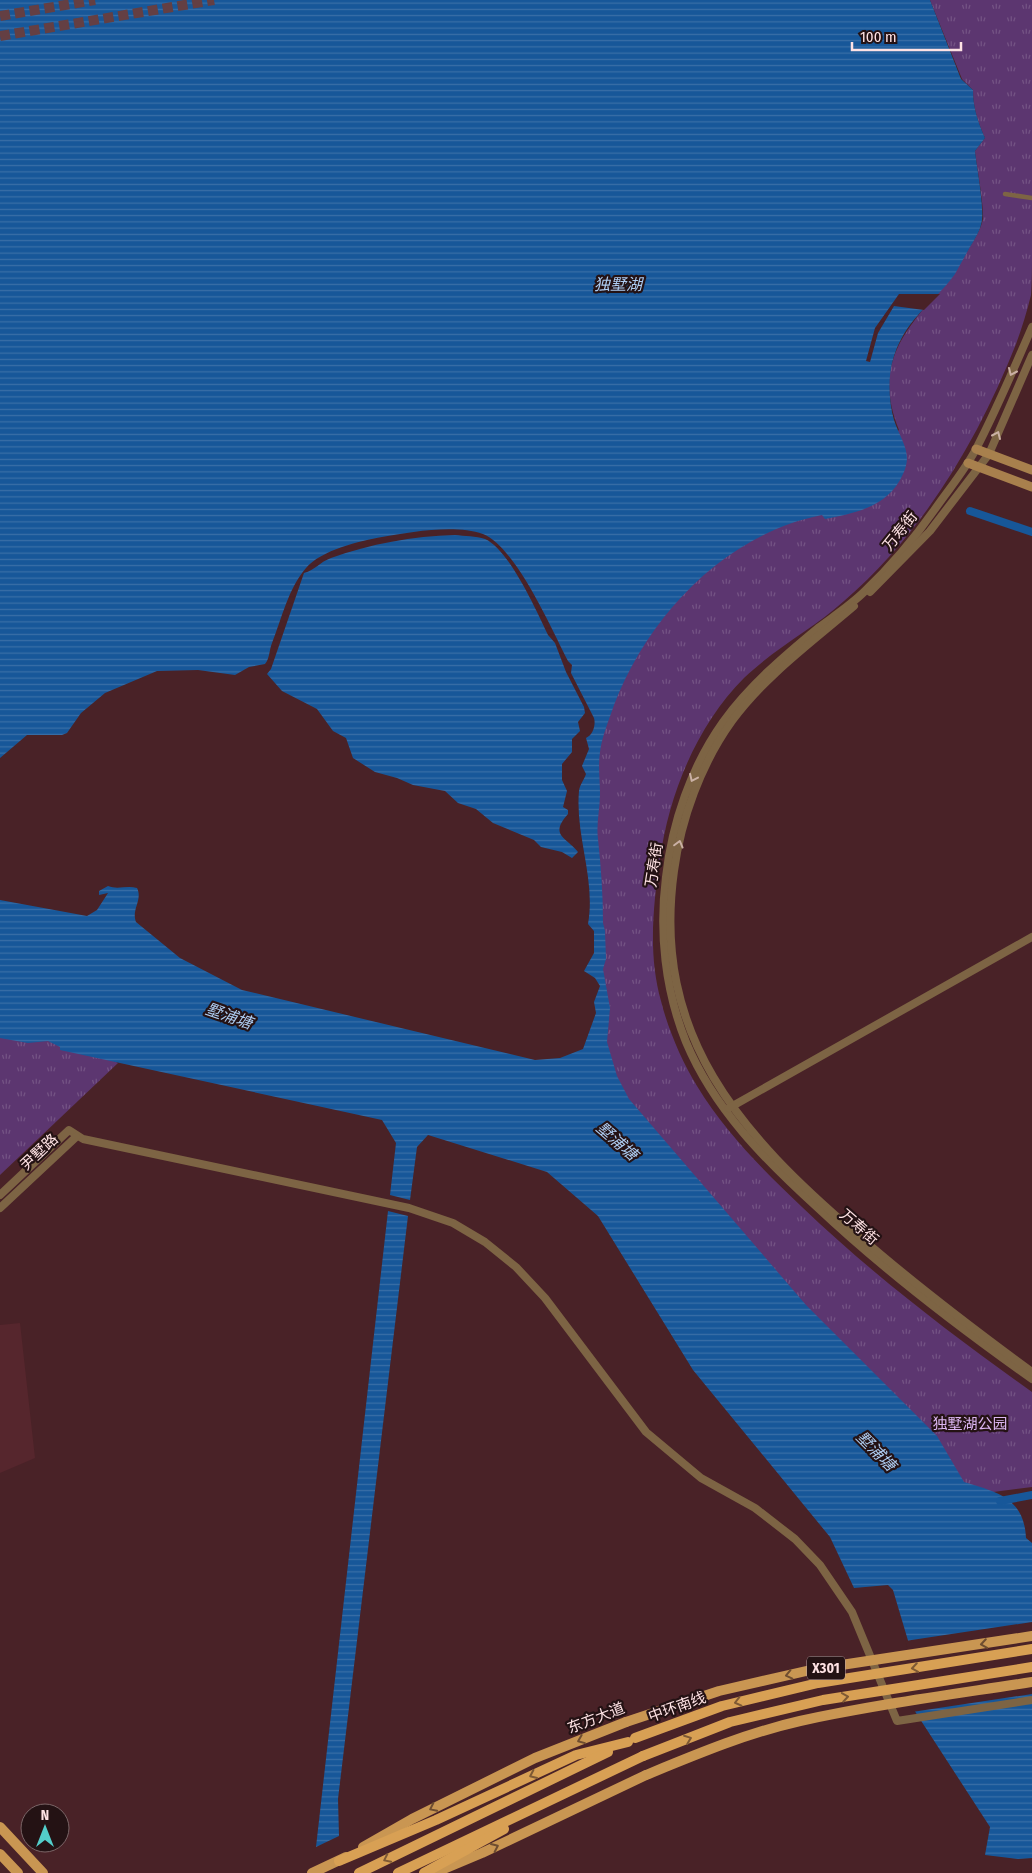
<svg xmlns="http://www.w3.org/2000/svg" width="1032" height="1873" font-family="'Fira Sans Condensed','Noto Sans SC',sans-serif">
<style>
.built{fill:#56262d}
.grass{fill:url(#grass-tufts)}
.water{fill:url(#water-rules)}
.pier{fill:#492227}
.lines{fill:none;stroke-linecap:round;stroke-linejoin:round}
.canal{stroke:#175799;stroke-width:8}
.primary-tunnel{stroke:#643f43;stroke-width:10;stroke-dasharray:10 5;stroke-linecap:butt}
.pedestrian{stroke:#7d6444;stroke-width:4.5}
.tertiary{stroke:#7d6444;stroke-width:8}
.secondary{stroke:#a8804d;stroke-width:9}
.primary{stroke:#c99652;stroke-width:10}
.trunk{stroke:#d8a054;stroke-width:10}
.primary-bridge{stroke:#c99652;stroke-width:10}
.trunk-bridge{stroke:#d8a054;stroke-width:10}
.oneway{stroke:#cab0a4}
.oneway2{stroke:#6e4d30}
.oneway3{stroke:#7e5934}
.labels{text-anchor:middle;dominant-baseline:central;stroke-width:4.5;stroke-linejoin:round;paint-order:stroke}
.shield{fill:#241214;stroke:#bda4a6;stroke-width:1}
.shield-label{font-size:14px;font-weight:bold;fill:#fee2e4}
.street-label{font-size:15px;fill:#fee2e4;stroke:#241214}
.park-label{font-size:15px;fill:#dcb6f2;stroke:#241214}
.water-label{font-size:16px;font-style:italic;fill:#adccf1;stroke:#241214}
</style>
<defs>
<pattern id="grass-tufts" width="24" height="20" patternUnits="userSpaceOnUse" patternTransform="scale(1.25)"><rect width="24" height="20" fill="#5c3670"/><path d="M3 7l-1-3M5 7V3M7 7l1-3M15 17l-1-3M17 17v-4M19 17l1-3" fill="none" stroke="#745384"/></pattern>
<pattern id="water-rules" width="6" height="5" patternUnits="userSpaceOnUse" patternTransform="scale(1.25)"><rect width="6" height="5" fill="#175799"/><path d="M0 2.5h6" fill="none" stroke="#3a6fa7"/></pattern>
</defs>
<rect width="100%" height="100%" fill="#492227"/>
<path class="built" d="M 20,1323 L 35,1458 L 0,1473 L 0,1325 Z"/>
<g class="grass">
<path d="M 930,0 L 1032,0 C 1032,59 1032,118 1032,177 C 1032,203 1032,228 1032,253 C 1032,267 1032,282 1031,295 C 1027,311 1022,328 1016,344 C 978,440 923,533 844,601 C 813,629 775,648 744,678 C 697,725 669,794 660,859 C 653,906 648,955 661,1001 C 668,1029 682,1062 697,1086 C 725,1132 763,1170 802,1207 C 873,1275 952,1335 1032,1392 L 1032,1487 L 993,1492 L 971,1500 L 597,1071 L 604,1005 L 595,842 L 598,747 L 624,673 L 673,599 L 713,563 L 899,430 C 864,344 932,313 968,250 C 973,241 981,230 983,219 C 984,205 977,168 975,151 L 985,138 C 978,122 973,107 973,90 L 962,79 Z"/>
<path d="M 0,1026 L 93,1051 L 118,1063 L 0,1175 Z"/>
</g>
<g class="water">
<path d="M 0,0 L 930,0 L 961,79 L 973,90 C 973,107 978,122 985,138 L 975,151 C 977,168 984,206 982,220 C 981,229 975,239 970,247 C 965,256 960,265 955,274 C 931,307 904,318 892,363 C 888,380 889,403 894,420 C 902,444 915,454 900,480 C 884,508 854,513 825,519 L 822,515 C 725,534 648,616 614,705 C 609,720 602,736 600,752 C 598,766 600,780 600,794 C 600,809 596,824 598,839 C 601,867 603,895 603,923 L 605,931 L 606,959 L 603,969 L 610,1008 L 607,1042 L 617,1076 L 629,1099 L 806,1305 L 937,1436 L 964,1482 C 996,1492 1024,1497 1026,1538 L 1032,1543 L 1032,1858 L 1018,1859 L 985,1855 L 990,1827 L 905,1696 L 947,1692 L 943,1660 L 912,1654 L 893,1590 L 888,1585 L 854,1588 L 830,1537 L 693,1370 L 598,1216 L 547,1172 L 428,1135 L 417,1147 L 410,1200 L 390,1195 L 396,1143 L 382,1120 L 60,1050 L 60,1047 L 48,1041 L 28,1043 L 0,1038 L 0,900 L 87,916 L 97,910 L 108,893 L 99,895 L 99,891 L 108,886 C 118,890 127,885 137,888 C 143,900 131,909 136,922 L 180,958 L 242,990 L 535,1060 L 560,1058 L 583,1049 L 596,1013 L 594,1002 L 600,986 L 595,978 L 584,971 L 594,953 L 594,931 L 588,924 C 596,879 575,836 579,791 C 580,784 584,780 586,774 L 582,766 L 589,749 L 586,738 C 593,735 596,725 594,718 L 571,673 L 572,665 L 568,661 C 552,630 516,547 483,534 C 455,524 410,532 382,537 C 360,541 321,550 306,568 C 288,589 282,618 272,643 C 269,650 270,658 265,664 L 249,667 L 235,675 L 198,670 L 157,671 L 105,693 L 81,713 L 67,733 L 62,735 L 27,735 L 0,758 Z"/>
<path d="M 455,535 C 464,536 476,536 485,539 C 509,549 537,612 548,635 L 555,643 L 566,672 L 584,707 L 585,713 L 578,722 L 580,731 L 572,739 L 572,752 L 562,764 L 562,780 L 567,791 L 563,807 L 568,810 L 568,814 C 548,836 568,838 578,852 L 572,858 L 562,852 L 541,847 L 534,840 L 493,823 L 476,809 L 458,803 L 445,791 L 413,785 L 397,778 L 375,772 L 353,758 L 346,738 L 333,731 L 317,709 L 282,691 L 267,674 L 271,669 L 304,573 C 315,570 320,562 331,558 C 370,544 413,536 455,535 Z"/>
<path d="M 388,1211 L 408,1216 L 338,1799 L 339,1836 L 316,1847 Z"/>
</g>
<g class="pier">
<path d="M 899,294 L 940,294 L 924,310 L 894,306 L 878,333 L 870,362 L 866,361 L 875,328 Z"/>
<path d="M 1032,1622 L 1032,1694 L 912,1712 L 903,1697 L 904,1694 L 945,1690 L 941,1662 L 911,1657 L 905,1641 Z"/>
</g>
<g class="lines">
<g class="canal">
<path d="M 970,511 L 1032,532"/>
<path d="M 1000,1501 L 1032,1495"/>
</g>
<g class="primary-tunnel">
<path d="M 0,16 L 95,0"/>
<path d="M 0,36 L 214,0"/>
</g>
<path class="pedestrian" d="M 1005,194 L 1032,198"/>
<g class="tertiary">
<path d="M 1032,327 C 1014,368 997,409 976,449 C 965,470 949,489 935,509 C 914,539 891,566 865,591 C 851,605 834,616 818,628 C 784,656 749,686 723,722 C 691,767 672,823 666,877 C 659,932 665,990 686,1042 C 714,1109 765,1160 818,1208 C 885,1271 957,1326 1032,1379"/>
<path d="M 870,592 L 930,531 L 989,454 L 1032,355"/>
<path d="M 854,606 C 812,642 765,676 732,721 C 701,764 681,819 674,871 C 651,1036 741,1135 858,1235 C 914,1284 972,1328 1032,1372"/>
<path d="M 729,1108 L 1032,937"/>
<path d="M 0,1195 L 69,1130 L 83,1139 L 409,1208 L 453,1223 L 485,1242 L 516,1267 L 545,1298 L 646,1432 L 701,1478 L 755,1508 L 795,1539 L 820,1565 L 852,1612 L 897,1721 L 1032,1700"/>
<path d="M 0,1208 L 76,1137"/>
</g>
<g class="secondary">
<path d="M 976,449 L 1032,470"/>
<path d="M 968,463 L 1032,487"/>
</g>
<g class="primary">
<path d="M 0,1827 L 43,1873"/>
<path d="M 363,1847 L 412,1819 L 535,1758 L 626,1722"/>
<path d="M 0,1854 L 18,1873"/>
<path d="M 312,1873 L 346,1857"/>
<path d="M 434,1873 L 482,1853 L 646,1775"/>
</g>
<g class="trunk">
<path d="M 339,1861 L 436,1820 L 576,1755 L 628,1742"/>
<path d="M 359,1873 L 608,1752"/>
<path d="M 398,1873 L 643,1756"/>
<path d="M 424,1873 L 504,1829"/>
</g>
<g class="primary-bridge">
<path d="M 626,1722 L 719,1691 L 815,1669 L 1032,1636"/>
<path d="M 646,1775 C 697,1754 747,1733 800,1721 C 877,1704 955,1694 1032,1682"/>
</g>
<g class="trunk-bridge">
<path d="M 635,1738 L 722,1706 L 818,1683 L 1032,1649"/>
<path d="M 643,1756 L 730,1722 L 823,1700 L 1032,1667"/>
</g>
</g>
<defs><path id="oneway-chevron" d="M-2-3.5L2.5 0L-2 3.5" fill="none" stroke-width="1.6" stroke-linecap="round" stroke-linejoin="round" transform="scale(1.25)"/></defs>
<g class="oneway">
<use href="#oneway-chevron" transform="translate(1012 372) rotate(114)"/>
<use href="#oneway-chevron" transform="translate(997 435) rotate(-66)"/>
<use href="#oneway-chevron" transform="translate(693 778) rotate(115)"/>
<use href="#oneway-chevron" transform="translate(679 844) rotate(-75)"/>
</g>
<g class="oneway2">
<use href="#oneway-chevron" transform="translate(984 1644) rotate(171)"/>
<use href="#oneway-chevron" transform="translate(789 1675) rotate(167)"/>
<use href="#oneway-chevron" transform="translate(581 1740) rotate(158)"/>
<use href="#oneway-chevron" transform="translate(433 1808) rotate(154)"/>
<use href="#oneway-chevron" transform="translate(495 1847) rotate(-25)"/>
</g>
<g class="oneway3">
<use href="#oneway-chevron" transform="translate(915 1668) rotate(171)"/>
<use href="#oneway-chevron" transform="translate(845 1697) rotate(-9)"/>
<use href="#oneway-chevron" transform="translate(738 1702) rotate(166)"/>
<use href="#oneway-chevron" transform="translate(688 1739) rotate(-21)"/>
<use href="#oneway-chevron" transform="translate(533 1775) rotate(155)"/>
<use href="#oneway-chevron" transform="translate(387 1859) rotate(154)"/>
</g>
<g class="labels">
<rect class="shield" x="807" y="1656.5" width="38" height="23" rx="4"/>
<g class="shield-label">
<text x="826" y="1668">X301</text>
</g>
<g class="street-label">
<text transform="translate(900 531) rotate(-51)">万寿街</text>
<text transform="translate(654 865) rotate(-81)">万寿街</text>
<text transform="translate(39 1152) rotate(-43)">尹墅路</text>
<text transform="translate(859 1227) rotate(41)">万寿街</text>
<text transform="translate(677 1707) rotate(-20)">中环南线</text>
<text transform="translate(596 1718) rotate(-21)">东方大道</text>
</g>
<g class="park-label">
<text x="970" y="1424">独墅湖公园</text>
</g>
<g class="water-label">
<text x="618" y="284">独墅湖</text>
<text transform="translate(229 1016) rotate(19)">墅浦塘</text>
<text transform="translate(617 1141) rotate(41)">墅浦塘</text>
<text transform="translate(876 1451) rotate(45)">墅浦塘</text>
</g>
</g>
<g transform="translate(45 1828)"><circle r="24" fill="#241214" stroke="#7b6567"/>
<path d="M0-4L9 19L0 12L-9 19Z" fill="#53cdca"/>
<text y="-8" font-size="14" font-weight="bold" text-anchor="middle" fill="#fee2e4">N</text>
</g>
<path d="M852 42v8h109v-8" fill="none" stroke="#fee2e4" stroke-width="2.5"/>
<text x="860" y="42" font-size="15" fill="#fee2e4" stroke="#241214" stroke-width="4" paint-order="stroke">100 m</text>
</svg>
